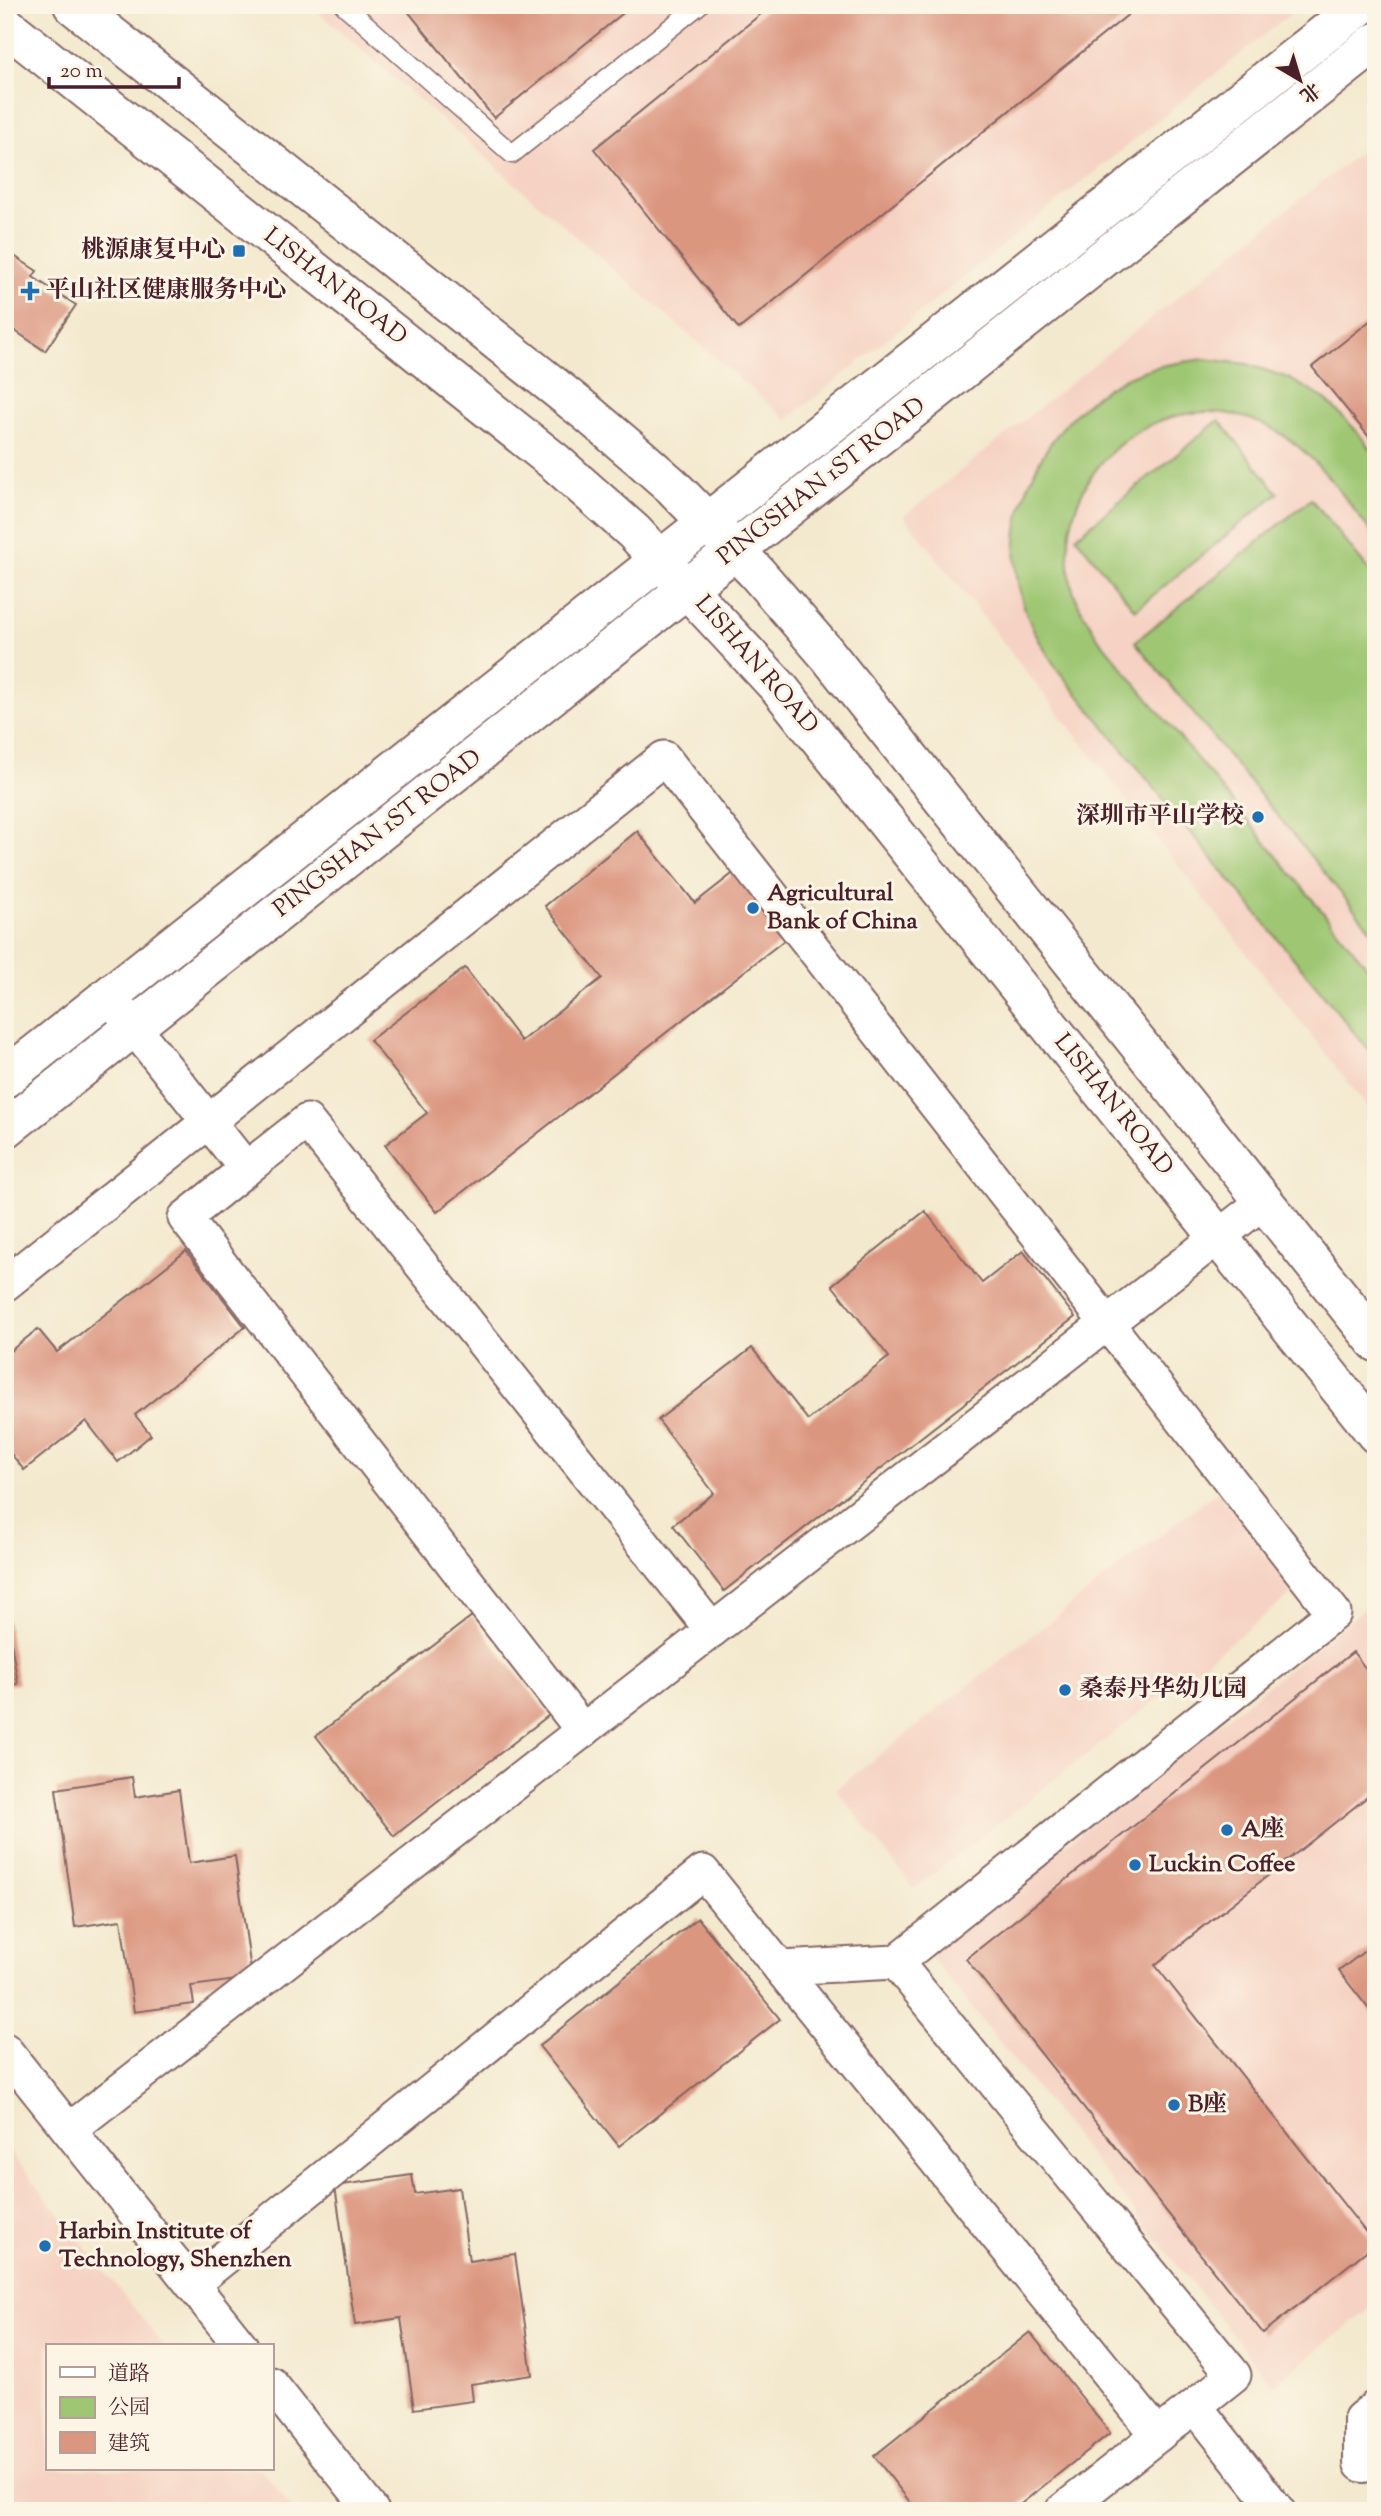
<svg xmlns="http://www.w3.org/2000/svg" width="1381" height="2516" font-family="'Sorts Mill Goudy','Noto Serif SC',serif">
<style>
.built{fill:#f5d2c3}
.green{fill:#9fc773;stroke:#74734f;stroke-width:2}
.building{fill:#db9680}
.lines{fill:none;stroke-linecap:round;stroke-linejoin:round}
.service-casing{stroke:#856664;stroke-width:21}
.minor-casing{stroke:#856664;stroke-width:37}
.tertiary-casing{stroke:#856664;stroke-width:42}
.service{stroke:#fff;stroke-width:18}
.minor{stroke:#fff;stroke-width:33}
.tertiary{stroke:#fff;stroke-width:38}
.poi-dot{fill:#1f6fb2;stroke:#fcf5e5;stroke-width:2.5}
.labels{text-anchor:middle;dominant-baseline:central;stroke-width:6;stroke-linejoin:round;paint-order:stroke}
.poi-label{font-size:24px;font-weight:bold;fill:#4a1f2b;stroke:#fcf5e5;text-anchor:start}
.street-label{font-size:24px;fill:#4a1f2b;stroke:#fcf5e5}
</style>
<rect width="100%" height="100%" fill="#fcf5e5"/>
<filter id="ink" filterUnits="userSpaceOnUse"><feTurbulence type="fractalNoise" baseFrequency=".0143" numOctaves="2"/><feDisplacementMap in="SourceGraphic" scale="14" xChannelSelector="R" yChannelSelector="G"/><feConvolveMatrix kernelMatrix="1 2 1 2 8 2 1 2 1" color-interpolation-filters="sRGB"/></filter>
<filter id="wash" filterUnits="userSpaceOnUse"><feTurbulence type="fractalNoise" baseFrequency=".00686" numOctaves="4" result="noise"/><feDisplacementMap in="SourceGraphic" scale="28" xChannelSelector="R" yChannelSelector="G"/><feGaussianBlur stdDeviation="1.57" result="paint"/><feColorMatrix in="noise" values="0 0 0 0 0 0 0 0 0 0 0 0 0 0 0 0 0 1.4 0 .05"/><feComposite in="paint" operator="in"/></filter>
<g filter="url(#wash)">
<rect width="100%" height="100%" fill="#f3e9ce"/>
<g class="built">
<path d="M 310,5 L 1301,5 L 787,420 Z"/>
<path d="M 1376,139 L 1376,1118 L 904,516 Z"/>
<path d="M 1217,1491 L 1295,1592 L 914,1889 L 836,1789 Z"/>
<path d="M 1376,1600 L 1376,2304 L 1273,2385 L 928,1953 Z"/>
<path d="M 5,2146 L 164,2346 L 47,2346 L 47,2469 L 261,2469 L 294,2511 L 5,2511 Z"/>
</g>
<g class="green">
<path d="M 1205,359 L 1247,364 L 1288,378 L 1325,399 L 1353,427 L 1376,455 L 1376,538 C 1344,498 1312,446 1265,425 C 1160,377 1049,471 1071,582 C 1075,603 1088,621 1099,639 L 1376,977 L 1376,1059 L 1057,669 C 1042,646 1028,624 1021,597 C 999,513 1045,419 1122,380 C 1148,366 1177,363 1205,359 Z"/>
<path d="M 1219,420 L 1278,493 L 1135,610 L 1076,537 Z"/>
<path d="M 1311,499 L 1376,579 L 1376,936 L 1135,642 Z"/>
</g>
<g id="blocks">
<g class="building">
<path d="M 403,5 L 633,5 L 494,118 Z"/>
<path d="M 772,5 L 1140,5 L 739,329 L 594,149 Z"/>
<path d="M 5,250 L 37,271 L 33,277 L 76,305 L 45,351 L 5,324 Z"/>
<path d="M 1376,316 L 1376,432 L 1369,437 L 1312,367 Z"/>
<path d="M 637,831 L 695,903 L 736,871 L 787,938 L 437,1212 L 385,1145 L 427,1113 L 370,1040 L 465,968 L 521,1041 L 602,978 L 545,906 Z"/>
<path d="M 925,1211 L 982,1283 L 1023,1251 L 1075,1317 L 724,1591 L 673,1525 L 714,1493 L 658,1420 L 752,1348 L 808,1420 L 848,1389 L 889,1357 L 832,1285 Z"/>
<path d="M 186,1251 L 245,1327 L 135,1415 L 151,1435 L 118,1462 L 86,1421 L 24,1470 L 5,1446 L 5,1355 L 38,1329 L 57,1352 Z"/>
<path d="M 5,1607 L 18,1684 L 5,1685 Z"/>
<path d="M 472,1616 L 549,1715 L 394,1836 L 316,1736 Z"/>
<path d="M 1353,1652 L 1376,1682 L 1376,1790 L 1155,1965 L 1375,2244 L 1263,2333 L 966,1959 Z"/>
<path d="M 132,1777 L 135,1797 L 179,1790 L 189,1863 L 235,1856 L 252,1978 L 191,1986 L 194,2004 L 134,2012 L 121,1920 L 75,1927 L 56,1789 Z"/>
<path d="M 698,1918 L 780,2019 L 619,2146 L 539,2046 Z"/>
<path d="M 1376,1942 L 1376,2018 L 1339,1971 Z"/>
<path d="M 412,2175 L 415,2194 L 459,2188 L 469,2261 L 515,2254 L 532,2375 L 471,2384 L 473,2401 L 414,2409 L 401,2318 L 355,2325 L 335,2186 Z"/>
<path d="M 1030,2332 L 1110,2433 L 1012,2511 L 917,2511 L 874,2456 Z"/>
</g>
</g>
</g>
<g filter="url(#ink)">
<use href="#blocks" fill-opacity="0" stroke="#856664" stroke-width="2"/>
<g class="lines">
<defs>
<path id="service" d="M 344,5 L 512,154 L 699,5"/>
<g id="minor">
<path d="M 117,1006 L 246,1169 L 307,1121 L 712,1630"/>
<path d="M 246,1169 L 185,1218 L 583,1731"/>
<path d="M 5,1284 L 664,758 L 1334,1613 L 896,1962"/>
<path d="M 780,1968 L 1158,2435"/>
<path d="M 5,2050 L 241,2346"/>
<path d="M 69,2130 L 1263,1202"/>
<path d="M 192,2284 L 703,1872 L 780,1968 L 896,1962 L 1234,2375 L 1062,2511"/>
<path d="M 271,2384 L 372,2511"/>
<path d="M 1195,2406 L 1278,2511"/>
</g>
<g id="tertiary">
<path d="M 73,5 L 585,411 L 638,456 L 672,486 L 756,572 L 827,654 L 1376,1342"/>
<path d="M 5,25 L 555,462 L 634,532 L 780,689 L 1376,1434"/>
<path d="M 5,1078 L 1361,5"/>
<path d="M 5,1129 L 1376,42"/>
<path d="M 1376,2410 L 1363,2420 L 1363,2463 L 1376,2460"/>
</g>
</defs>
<use href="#service" class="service-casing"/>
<use href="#minor" class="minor-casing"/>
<use href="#tertiary" class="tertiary-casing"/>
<use href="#service" class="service"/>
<use href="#minor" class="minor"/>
<use href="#tertiary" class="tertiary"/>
</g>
</g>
<g class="poi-dot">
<rect x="232" y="244" width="14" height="14" rx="3.5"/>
<path d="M26.5 280.5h7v7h7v7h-7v7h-7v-7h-7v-7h7z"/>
<circle cx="1258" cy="817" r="7"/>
<circle cx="753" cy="908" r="7"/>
<circle cx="1065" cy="1690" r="7"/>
<circle cx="1227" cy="1830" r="7"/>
<circle cx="1135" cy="1865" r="7"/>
<circle cx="1174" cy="2105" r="7"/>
<circle cx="45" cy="2246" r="7"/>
</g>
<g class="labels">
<g class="poi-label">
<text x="225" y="251" text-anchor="end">桃源康复中心</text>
<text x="46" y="291">平山社区健康服务中心</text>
<text x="1244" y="817" text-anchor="end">深圳市平山学校</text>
<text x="767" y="894">Agricultural<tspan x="767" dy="28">Bank of China</tspan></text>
<text x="1079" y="1690">桑泰丹华幼儿园</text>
<text x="1241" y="1830">A座</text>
<text x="1149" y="1865">Luckin Coffee</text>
<text x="1188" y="2105">B座</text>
<text x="59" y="2232">Harbin Institute of<tspan x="59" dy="28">Technology, Shenzhen</tspan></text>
</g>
<g class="street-label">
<text transform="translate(335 287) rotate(38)">LISHAN ROAD</text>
<text transform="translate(822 482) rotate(-38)">PINGSHAN 1ST ROAD</text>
<text transform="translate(756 665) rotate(49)">LISHAN ROAD</text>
<text transform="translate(378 834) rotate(-38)">PINGSHAN 1ST ROAD</text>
<text transform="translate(1113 1105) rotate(51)">LISHAN ROAD</text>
</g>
</g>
<rect width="1381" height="2516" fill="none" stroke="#fcf5e5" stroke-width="28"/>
<rect x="46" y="2344" width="228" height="126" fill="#fcf5e5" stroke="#b59f9b" stroke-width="2"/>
<rect x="60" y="2367" width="35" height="10" fill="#ffffff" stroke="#b59f9b" stroke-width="2"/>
<text x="108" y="2380" font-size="21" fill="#4a1f2b">道路</text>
<rect x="60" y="2397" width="35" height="21" fill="#9fc773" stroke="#b59f9b" stroke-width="2"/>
<text x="108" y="2414" font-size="21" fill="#4a1f2b">公园</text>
<rect x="60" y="2432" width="35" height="21" fill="#db9680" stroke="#b59f9b" stroke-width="2"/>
<text x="108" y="2450" font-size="21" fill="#4a1f2b">建筑</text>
<g transform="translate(1300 80) rotate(142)" stroke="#fcf5e5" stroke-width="5" paint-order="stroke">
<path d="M0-5L12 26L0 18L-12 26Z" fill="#4a1f2b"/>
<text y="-10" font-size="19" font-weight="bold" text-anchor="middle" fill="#4a1f2b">北</text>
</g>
<path d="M49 77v10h130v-10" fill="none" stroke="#4a1f2b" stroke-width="3.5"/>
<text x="60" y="77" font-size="21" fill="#4a1f2b" stroke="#fcf5e5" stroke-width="5" paint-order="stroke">20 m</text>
</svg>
